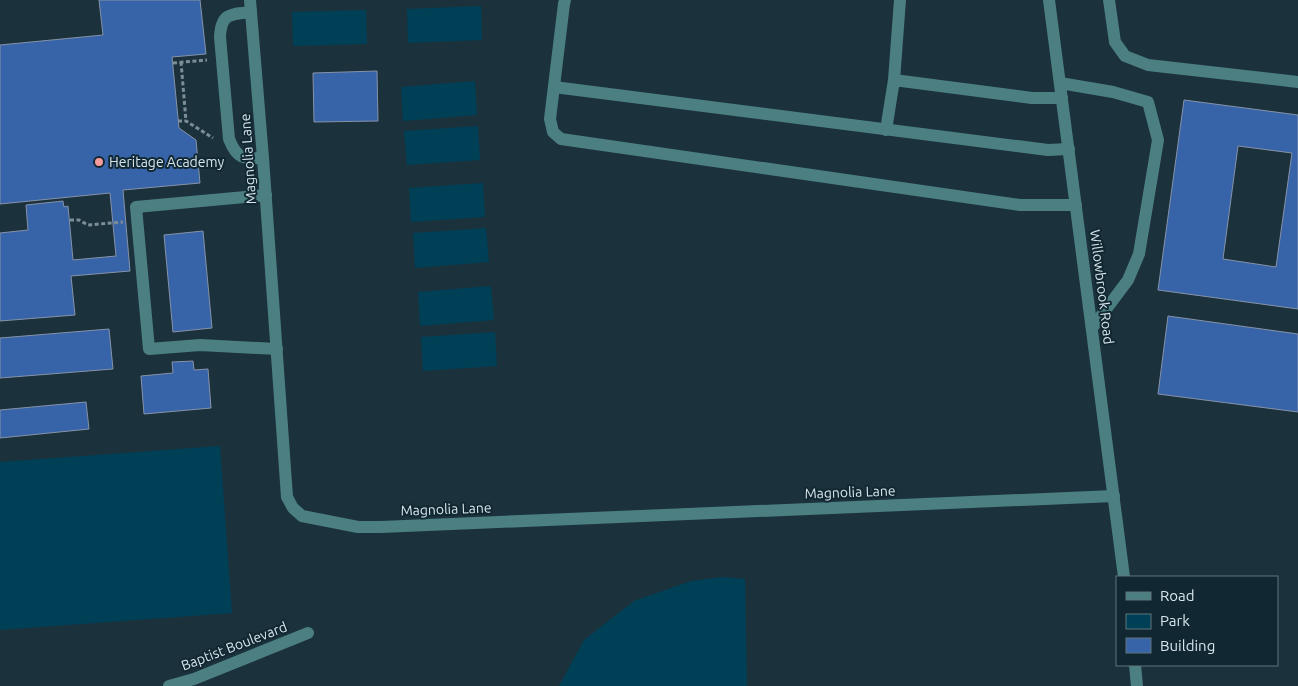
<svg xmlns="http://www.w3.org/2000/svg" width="1298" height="686" font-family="Ubuntu,sans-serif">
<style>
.green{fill:#004057}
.building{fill:#3763a8;stroke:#8693a8;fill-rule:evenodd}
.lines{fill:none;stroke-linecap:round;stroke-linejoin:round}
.path{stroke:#7b8e97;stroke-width:3;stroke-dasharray:4 2.5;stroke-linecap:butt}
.minor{stroke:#4c7f81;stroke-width:12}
.poi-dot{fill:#f59b9c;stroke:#112832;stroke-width:2}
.labels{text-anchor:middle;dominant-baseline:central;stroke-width:4;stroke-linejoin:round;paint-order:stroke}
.street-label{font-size:14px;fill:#d7e5ec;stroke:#112832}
.poi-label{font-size:14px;fill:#d7e5ec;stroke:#112832;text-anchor:start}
</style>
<rect width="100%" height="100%" fill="#1b323d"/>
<g class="green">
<path d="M 481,6 L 482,40 L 408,43 L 407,9 Z"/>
<path d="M 366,10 L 367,44 L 293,46 L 292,12 Z"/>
<path d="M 475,81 L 477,115 L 403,121 L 401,87 Z"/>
<path d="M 478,126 L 480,160 L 407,165 L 404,131 Z"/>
<path d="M 483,183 L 485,217 L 411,222 L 409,188 Z"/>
<path d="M 486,228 L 489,262 L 415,268 L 413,233 Z"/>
<path d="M 491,286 L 494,320 L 420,326 L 418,292 Z"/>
<path d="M 495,332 L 497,366 L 423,371 L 421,337 Z"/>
<path d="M 220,446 L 232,613 L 0,630 L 0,462 Z"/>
<path d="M 722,577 L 745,579 L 747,686 L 559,686 L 584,640 L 634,601 L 691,581 Z"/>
</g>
<g class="building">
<path d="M 99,0 L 200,0 L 206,54 L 172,57 L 179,128 L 196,140 L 200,183 L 123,190 L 130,271 L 71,276 L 75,315 L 0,321 L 0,233 L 28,230 L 26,205 L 63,201 L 64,207 L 68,206 L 73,260 L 116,256 L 110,193 L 0,204 L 0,45 L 103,35 Z"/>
<path d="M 377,71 L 378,121 L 314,122 L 313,73 Z"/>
<path d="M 1184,100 L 1298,115 L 1298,309 L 1158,290 ZM 1238,146 L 1292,153 L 1276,267 L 1223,259 Z"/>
<path d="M 203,231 L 212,328 L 173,332 L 164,235 Z"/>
<path d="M 1168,316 L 1298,334 L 1298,412 L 1158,394 Z"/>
<path d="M 109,329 L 113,369 L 0,378 L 0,338 Z"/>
<path d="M 193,361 L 194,370 L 208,369 L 211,408 L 144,414 L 141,376 L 173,373 L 172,362 Z"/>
<path d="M 86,402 L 89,429 L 0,438 L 0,410 Z"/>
</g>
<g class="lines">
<g class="path">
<path d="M 181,62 L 186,121"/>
<path d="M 173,63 L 207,60"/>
<path d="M 178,121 L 186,121 L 213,138"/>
<path d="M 70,220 L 79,220 L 88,225 L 123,222"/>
</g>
<g class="minor">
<path d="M 250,0 L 263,158 L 287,497 L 293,508 L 302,516 L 358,527 L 381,527 L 1114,496"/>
<path d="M 565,0 L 564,4 L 550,119 L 553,132 L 561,139 L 1020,205 L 1076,205"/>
<path d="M 1049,0 L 1124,577"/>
<path d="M 1109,0 L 1115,42 L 1125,56 L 1148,65 L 1298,82"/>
<path d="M 251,12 C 231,14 221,13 220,37 L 229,139 C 237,159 243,159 263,158"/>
<path d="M 894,80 L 900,0"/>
<path d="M 1060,83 L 1113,92 L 1148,102 L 1158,140 L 1139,254 L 1128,280 L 1092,328"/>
<path d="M 554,87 L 1048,150 L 1069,149"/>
<path d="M 886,130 L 894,80 L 1032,98 L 1062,98"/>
<path d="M 266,195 L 136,207 L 149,349 L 200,345 L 277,349"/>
<path d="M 1135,665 L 1137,686"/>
<path d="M 169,686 L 194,679 L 308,633"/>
</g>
</g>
<circle class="poi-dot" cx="99" cy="162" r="5"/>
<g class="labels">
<g class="street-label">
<text transform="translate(248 159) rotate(-94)">Magnolia Lane</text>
<text transform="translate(1102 287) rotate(83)">Willowbrook Road</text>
<text transform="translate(850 492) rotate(-2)">Magnolia Lane</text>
<text transform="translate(446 509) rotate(-2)">Magnolia Lane</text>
<text transform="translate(234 646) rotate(-21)">Baptist Boulevard</text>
</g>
<g class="poi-label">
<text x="109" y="162">Heritage Academy</text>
</g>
</g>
<rect x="1116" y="576" width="162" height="90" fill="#112832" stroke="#60747c"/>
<rect x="1126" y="592" width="25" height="8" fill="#4c7f81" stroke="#60747c"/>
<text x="1160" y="601" font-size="15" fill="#d7e5ec">Road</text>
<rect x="1126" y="614" width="25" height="15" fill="#004057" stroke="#60747c"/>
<text x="1160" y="626" font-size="15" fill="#d7e5ec">Park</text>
<rect x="1126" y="638" width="25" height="15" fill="#3763a8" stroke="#60747c"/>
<text x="1160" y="651" font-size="15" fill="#d7e5ec">Building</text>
</svg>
